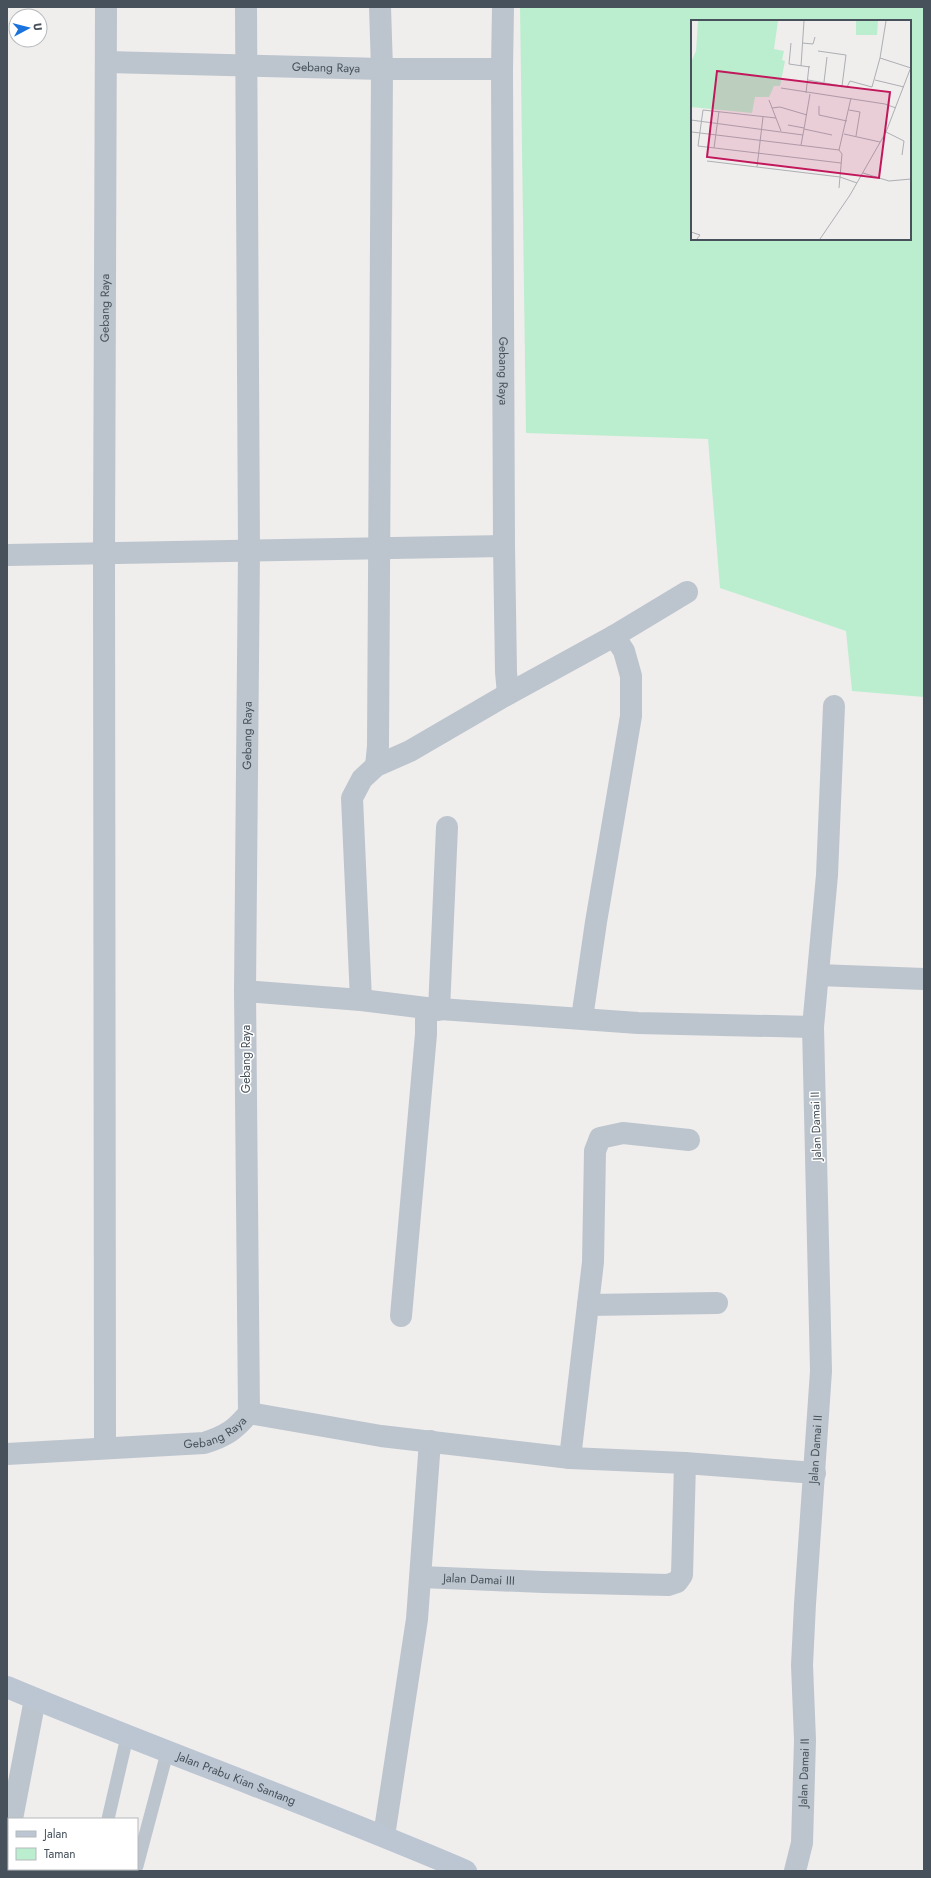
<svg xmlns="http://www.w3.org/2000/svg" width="931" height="1878" font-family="Jost,sans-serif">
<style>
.green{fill:#bbeece;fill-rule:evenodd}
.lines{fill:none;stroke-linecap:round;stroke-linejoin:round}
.lane{stroke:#bcc5cd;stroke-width:13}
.street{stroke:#bcc5cd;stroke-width:22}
.secondary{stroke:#bbc6d2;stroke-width:22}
.labels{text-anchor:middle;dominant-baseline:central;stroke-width:3;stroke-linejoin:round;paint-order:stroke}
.street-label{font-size:12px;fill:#46515b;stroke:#fff}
.inset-road{fill:none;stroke:#acafb3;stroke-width:1}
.view{fill:#c2185b;fill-opacity:0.15;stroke:#c2185b;stroke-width:2}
.inset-edge{fill:none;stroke:#46515b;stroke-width:2}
</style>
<rect width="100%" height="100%" fill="#f0eded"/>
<path class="green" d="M 520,7 L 924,7 L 924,697 L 852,691 L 846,631 L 720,588 L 708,439 L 526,433 ZM 692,21 L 910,21 L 910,239 L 692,239 Z"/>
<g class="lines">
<g class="lane">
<path d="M 108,1819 L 127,1737"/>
<path d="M 137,1866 L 167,1753"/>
<path d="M 97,1871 L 98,1869"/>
</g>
<g class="street">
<path id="s1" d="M 503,7 L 502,69 L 504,546 L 506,672 L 508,694"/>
<path id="s2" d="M 106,62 L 382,69 L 502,69"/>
<path d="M 7,555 L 504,546"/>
<path d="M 376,766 L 378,746 L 382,69 L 380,7"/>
<path d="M 818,975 L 924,979"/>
<path d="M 245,991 L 361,1000 L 426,1008 L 426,1034 L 401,1316"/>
<path d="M 361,1000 L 352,798 L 362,779 L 376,766 L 410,751 L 508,694 L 614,636 L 687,592"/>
<path d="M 426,1008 L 638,1023 L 813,1027"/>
<path d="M 439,1010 L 447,827"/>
<path d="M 582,1018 L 596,922 L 631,716 L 631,676 L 624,651 L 614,636"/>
<path d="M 588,1305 L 717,1303"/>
<path d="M 249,1413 L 381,1436 L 570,1458 L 685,1463 L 815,1473"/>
<path id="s3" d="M 105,1448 L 104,553 L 106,7"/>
<path id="s4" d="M 7,1454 L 204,1443 C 226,1436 235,1430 249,1413 L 245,991 L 249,551 L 246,7"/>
<path d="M 570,1458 L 593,1262 L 595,1151 L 600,1138 L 623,1133 L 689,1140"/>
<path id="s5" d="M 421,1577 L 543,1582 L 668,1585 L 677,1582 L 682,1575 L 685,1463"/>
<path d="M 12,1819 L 35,1699"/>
<path d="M 384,1836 L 417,1619 L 430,1441"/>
<path d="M 7,1846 L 9,1835"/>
<path id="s6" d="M 795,1871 L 802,1843 L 805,1740 L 802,1665 L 805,1604 L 821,1371 L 813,1027 L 827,875 L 834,706"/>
</g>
<path class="secondary" id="s7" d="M 7,1687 C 159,1751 315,1806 466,1871"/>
</g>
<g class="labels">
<g class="street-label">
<text stroke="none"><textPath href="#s2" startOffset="220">Gebang Raya</textPath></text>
<text stroke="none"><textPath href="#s3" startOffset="1140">Gebang Raya</textPath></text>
<text stroke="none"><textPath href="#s1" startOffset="364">Gebang Raya</textPath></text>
<text stroke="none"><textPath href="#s4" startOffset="930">Gebang Raya</textPath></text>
<text transform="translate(246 1059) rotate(-90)">Gebang Raya</text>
<text transform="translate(816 1126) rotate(-92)">Jalan Damai II</text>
<text stroke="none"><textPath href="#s4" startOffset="211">Gebang Raya</textPath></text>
<text stroke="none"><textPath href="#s6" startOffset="423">Jalan Damai II</textPath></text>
<text stroke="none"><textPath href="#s5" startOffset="58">Jalan Damai III</textPath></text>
<text stroke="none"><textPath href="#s6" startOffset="99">Jalan Damai II</textPath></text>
<text stroke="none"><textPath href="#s7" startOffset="247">Jalan Prabu Kian Santang</textPath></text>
</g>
</g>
<g transform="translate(691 20)">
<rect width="220" height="220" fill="#f0eded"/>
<path d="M 7,1 L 87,1 L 83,29 L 93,31 L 91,40 L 94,41 L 89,66 L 83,66 L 78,77 L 64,77 L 61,93 L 0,87 L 0,42 L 5,31 ZM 165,1 L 187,1 L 186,15 L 165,15 Z" fill="#bbeece"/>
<path class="inset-road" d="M 195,1 L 189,38 L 220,48M 100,23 L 98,44 L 119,47M 111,23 L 122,24 L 124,17M 127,31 L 155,35 L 151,66M 110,46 L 113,1M 117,60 L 156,67 L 159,61 L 181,67 L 189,38M 184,60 L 213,67M 133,62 L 136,37M 90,68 L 194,84 L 205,88M 115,73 L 118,46M 78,80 L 90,111M 128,86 L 128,95 L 156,101M 81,88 L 89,87 L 116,95M 158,90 L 169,92 L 165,116M 85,98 L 12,90 L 7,126 L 150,143M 0,100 L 112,115M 97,105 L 113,108M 113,109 L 119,74M 1,112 L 148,130M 195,112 L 213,121 L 211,135M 153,114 L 189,122M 110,125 L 113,109 L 141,115M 23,128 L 28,91M 148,130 L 160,78M 16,141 L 149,157 L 166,163M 66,147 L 72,97M 172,153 L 198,161 L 220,159M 148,168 L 151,134 L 148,130M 0,212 L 9,215 L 6,219M 129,219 L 159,175 L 195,112 L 220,47"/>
<path class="view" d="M 26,51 L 199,72 L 188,158 L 16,137 Z"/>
<rect width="220" height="220" class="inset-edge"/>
</g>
<rect width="931" height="1878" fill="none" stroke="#46515b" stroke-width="16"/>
<rect x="8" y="1818" width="130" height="52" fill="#ffffff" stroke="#b5b9bd"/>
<rect x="16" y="1831" width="20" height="6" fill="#bbc6d2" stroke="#b5b9bd"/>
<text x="44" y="1838" font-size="12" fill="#46515b">Jalan</text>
<rect x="16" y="1848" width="20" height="12" fill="#bbeece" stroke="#b5b9bd"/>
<text x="44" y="1858" font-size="12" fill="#46515b">Taman</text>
<g transform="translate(28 28) rotate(83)"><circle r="19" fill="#ffffff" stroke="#b5b9bd"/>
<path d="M0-3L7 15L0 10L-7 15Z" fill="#1a72dd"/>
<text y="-6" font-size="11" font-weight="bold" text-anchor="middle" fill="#46515b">U</text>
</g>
</svg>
